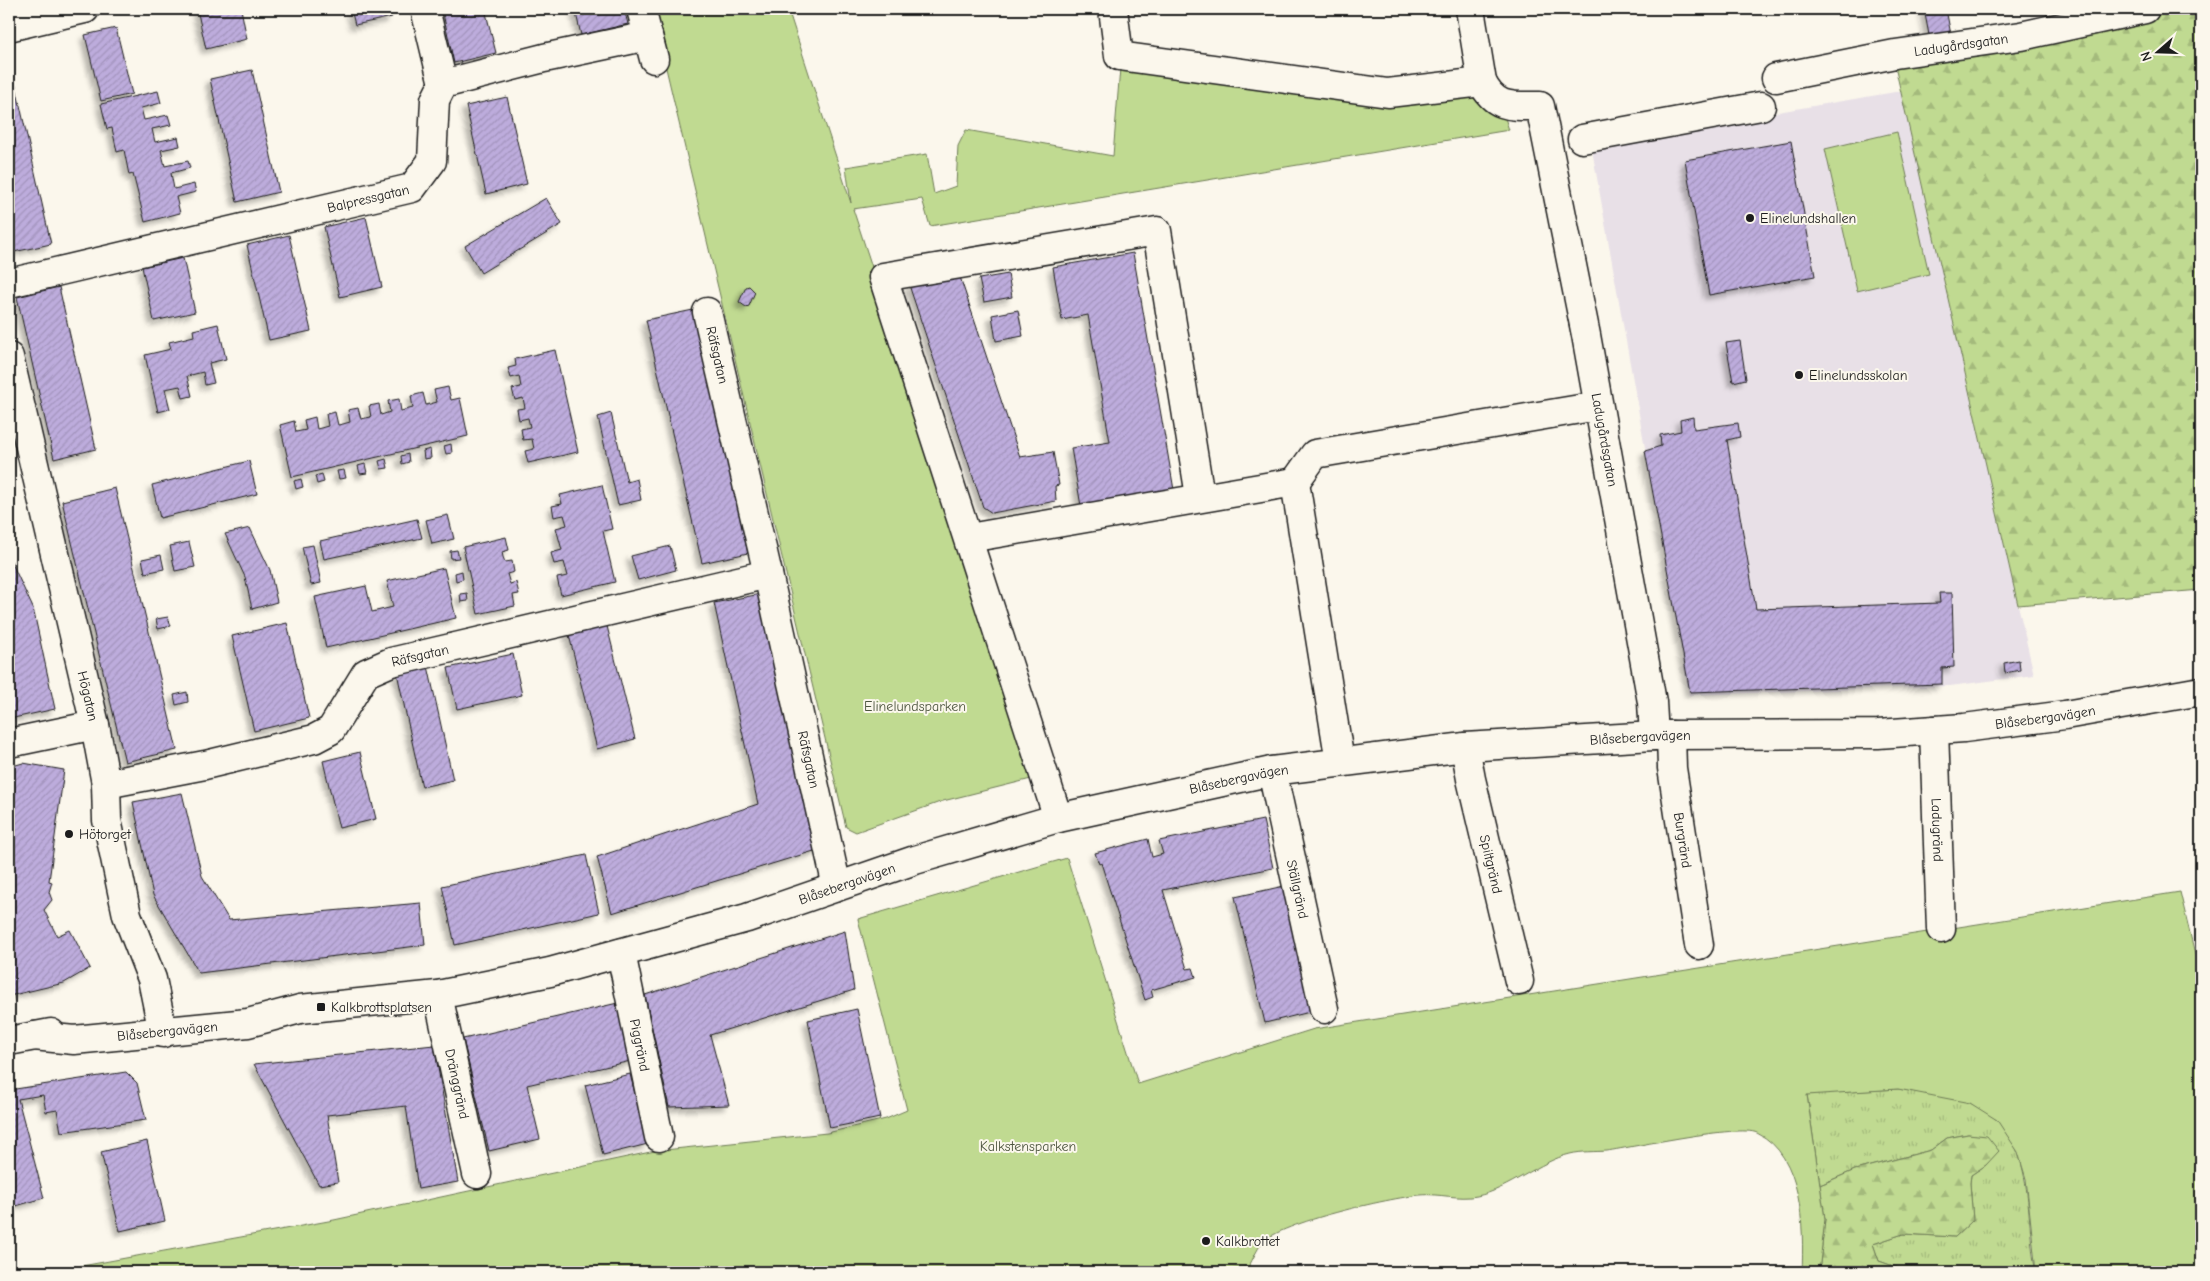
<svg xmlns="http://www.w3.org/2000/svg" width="2210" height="1281" font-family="'Comic Neue',sans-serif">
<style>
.built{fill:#e8e0e7}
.grass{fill:url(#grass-tufts);stroke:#6e7b56}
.forest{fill:url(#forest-firs);stroke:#6e7b56}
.green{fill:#c0da91;stroke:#6e7b56}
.building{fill:url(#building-hatch);stroke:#1c1c1c;filter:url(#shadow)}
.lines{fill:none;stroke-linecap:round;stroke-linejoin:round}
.minor-casing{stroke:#1c1c1c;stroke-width:31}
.minor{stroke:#fbf7ec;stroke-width:28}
.poi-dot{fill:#1c1c1c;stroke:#fbf7ec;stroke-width:2}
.labels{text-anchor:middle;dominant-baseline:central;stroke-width:4;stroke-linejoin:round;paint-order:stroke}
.street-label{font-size:14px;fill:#1c1c1c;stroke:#fbf7ec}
.poi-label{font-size:14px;fill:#1c1c1c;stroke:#fbf7ec;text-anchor:start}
.park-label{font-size:14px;fill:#4d553f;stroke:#fbf7ec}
</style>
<defs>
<pattern id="grass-tufts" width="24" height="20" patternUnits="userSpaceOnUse" patternTransform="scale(1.25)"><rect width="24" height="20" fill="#c0da91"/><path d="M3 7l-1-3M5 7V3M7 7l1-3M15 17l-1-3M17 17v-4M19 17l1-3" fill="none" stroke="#a4ba7c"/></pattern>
<pattern id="forest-firs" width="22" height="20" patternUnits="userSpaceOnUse" patternTransform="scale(1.25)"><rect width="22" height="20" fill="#c0da91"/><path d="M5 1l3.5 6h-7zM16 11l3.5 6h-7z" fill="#a4ba7c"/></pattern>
<pattern id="building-hatch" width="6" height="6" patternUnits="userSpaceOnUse" patternTransform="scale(1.25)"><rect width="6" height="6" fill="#bdacdc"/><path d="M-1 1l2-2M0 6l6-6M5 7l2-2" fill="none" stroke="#a293bc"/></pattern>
<filter id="shadow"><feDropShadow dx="-4.5" dy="4.5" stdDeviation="2.5" flood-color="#0004"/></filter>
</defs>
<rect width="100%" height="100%" fill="#fbf7ec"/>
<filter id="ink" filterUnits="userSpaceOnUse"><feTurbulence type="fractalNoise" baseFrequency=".02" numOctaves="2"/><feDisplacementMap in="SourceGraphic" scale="10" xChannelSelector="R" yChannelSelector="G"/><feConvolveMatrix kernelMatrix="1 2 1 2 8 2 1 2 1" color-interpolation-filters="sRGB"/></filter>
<g filter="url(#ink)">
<path class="built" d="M 1901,91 L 2034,675 L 1950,686 L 1689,695 L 1591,144 Z"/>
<path class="grass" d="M 1898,1089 C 1921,1093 1949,1094 1970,1103 C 2040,1132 2023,1214 2036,1272 L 1910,1272 L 1879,1261 L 1873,1244 L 1903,1234 L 1955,1237 L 1973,1220 L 1970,1183 L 1971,1175 L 1986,1165 L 1987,1137 L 1968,1134 L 1947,1138 L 1931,1150 L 1855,1170 L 1820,1185 L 1807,1094 Z"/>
<g class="forest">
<path d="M 2177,9 L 2201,9 L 2201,590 L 2018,605 L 1894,62 Z"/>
<path d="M 1968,1134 L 1987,1136 L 1999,1151 L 1986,1165 L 1971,1175 L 1970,1183 L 1973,1220 L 1955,1237 L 1903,1234 L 1873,1244 L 1879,1261 L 1910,1272 L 1819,1272 L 1825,1219 L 1820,1185 L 1855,1170 L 1931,1150 L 1947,1138 Z"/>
</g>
<g class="green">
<path d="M 652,9 L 788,9 L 851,203 L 846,167 L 927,154 L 934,194 L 956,186 L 958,146 L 966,130 L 1113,156 L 1120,68 L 1299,88 L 1494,85 L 1509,130 L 930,226 L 922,199 L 853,209 L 1039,777 L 943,801 L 856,832 L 846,827 Z"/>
<path d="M 1897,132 L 1929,274 L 1857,291 L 1825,149 Z"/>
<path d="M 1067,858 L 1138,1084 L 1314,1029 L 2180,892 L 2201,979 L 2201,1272 L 2036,1272 L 2026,1179 L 2018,1152 L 1997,1120 L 1970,1103 L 1898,1089 L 1807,1095 L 1825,1219 L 1819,1272 L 1802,1272 C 1804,1228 1803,1155 1757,1133 C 1739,1124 1633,1147 1607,1151 C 1595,1152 1582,1151 1570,1154 C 1540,1161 1508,1190 1477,1196 C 1459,1200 1438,1193 1420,1195 C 1390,1198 1281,1222 1262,1243 C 1257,1249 1253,1259 1249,1266 L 1220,1272 L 49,1272 L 334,1220 L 655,1151 L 827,1133 L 886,1119 L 907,1110 L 858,919 Z"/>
</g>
<g class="building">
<path d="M 197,9 L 241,9 L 247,39 L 206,49 Z"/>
<path d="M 351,9 L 390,9 L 392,17 L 355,25 Z"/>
<path d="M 442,9 L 485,9 L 496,53 L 454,63 Z"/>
<path d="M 575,9 L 624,9 L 628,24 L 581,35 Z"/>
<path d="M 1924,9 L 1946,9 L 1951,35 L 1930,40 Z"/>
<path d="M 116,28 L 132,94 L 101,101 L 85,35 Z"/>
<path d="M 9,56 L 51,244 L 9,253 Z"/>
<path d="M 252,70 L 279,192 L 237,202 L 210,79 Z"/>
<path d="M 158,91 L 161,103 L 141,108 L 144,120 L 168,115 L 171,125 L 152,129 L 155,142 L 178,137 L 180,146 L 161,150 L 165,166 L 188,161 L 190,168 L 171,173 L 174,189 L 194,184 L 196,192 L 176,197 L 180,213 L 145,222 L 133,174 L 129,175 L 124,150 L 117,152 L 112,128 L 107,129 L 101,104 Z"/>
<path d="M 507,97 L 527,184 L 486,194 L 466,106 Z"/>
<path d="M 1791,141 L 1815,276 L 1709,295 L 1685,160 Z"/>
<path d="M 546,198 L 562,224 L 481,273 L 465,246 Z"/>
<path d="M 366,217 L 382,287 L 340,297 L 324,227 Z"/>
<path d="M 289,235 L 311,331 L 269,340 L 247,245 Z"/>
<path d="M 1133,253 L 1174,490 L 1081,506 L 1071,448 L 1110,442 L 1088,315 L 1062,320 L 1053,267 Z"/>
<path d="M 183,258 L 195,312 L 154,321 L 142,267 Z"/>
<path d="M 1008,274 L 1012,297 L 984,302 L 979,279 Z"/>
<path d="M 960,277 L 1020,457 L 1053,452 L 1059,485 L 1055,486 L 1056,501 L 992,513 L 983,507 L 909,285 Z"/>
<path d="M 749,286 L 755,292 L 749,306 L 746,307 L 739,302 L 746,287 Z"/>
<path d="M 59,287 L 96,449 L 54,459 L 17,297 Z"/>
<path d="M 693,310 L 748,553 L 702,563 L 646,320 Z"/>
<path d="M 1018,310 L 1023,336 L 996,341 L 992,315 Z"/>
<path d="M 218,324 L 226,359 L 209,363 L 214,383 L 205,385 L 203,372 L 187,376 L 192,396 L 183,398 L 180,386 L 165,389 L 170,409 L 158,412 L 145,355 L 171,349 L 169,342 L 194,336 L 193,330 Z"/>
<path d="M 1740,341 L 1746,379 L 1733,382 L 1726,343 Z"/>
<path d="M 555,350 L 578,452 L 528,463 L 525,451 L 534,449 L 532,439 L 523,440 L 521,429 L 530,427 L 528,418 L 519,420 L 517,409 L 525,408 L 523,398 L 515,400 L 512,389 L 521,387 L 519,376 L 511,378 L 508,368 L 516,366 L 515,359 Z"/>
<path d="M 448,387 L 451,400 L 460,398 L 468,436 L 292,477 L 280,425 L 294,421 L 296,432 L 306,430 L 304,420 L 315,417 L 317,429 L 328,426 L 326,414 L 335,412 L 338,425 L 343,424 L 350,422 L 348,410 L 358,408 L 361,419 L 371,417 L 369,406 L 379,404 L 381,415 L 390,412 L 388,401 L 399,399 L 401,411 L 413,408 L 411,396 L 423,393 L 426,405 L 430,404 L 437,402 L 434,390 Z"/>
<path d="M 611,413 L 627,482 L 637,479 L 641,500 L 618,505 L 598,417 Z"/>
<path d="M 1693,417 L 1694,429 L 1738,423 L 1740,437 L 1727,440 L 1756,609 L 1940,603 L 1939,593 L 1952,593 L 1954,667 L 1942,668 L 1942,684 L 1690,692 L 1645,451 L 1661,446 L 1660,435 L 1681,431 L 1680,420 Z"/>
<path d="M 451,444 L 452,453 L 446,454 L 444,446 Z"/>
<path d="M 430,449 L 431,458 L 424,459 L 423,451 Z"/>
<path d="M 408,454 L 409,462 L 402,464 L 401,456 Z"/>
<path d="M 386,459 L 388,468 L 381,469 L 379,461 Z"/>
<path d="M 249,461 L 257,494 L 160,518 L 152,485 Z"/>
<path d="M 365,464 L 367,473 L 360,474 L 358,466 Z"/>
<path d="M 344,470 L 346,478 L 339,479 L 337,471 Z"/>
<path d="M 322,474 L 324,482 L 317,484 L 315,476 Z"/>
<path d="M 301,479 L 303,487 L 296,489 L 294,481 Z"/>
<path d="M 602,485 L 612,529 L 603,531 L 615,582 L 561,595 L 557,578 L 568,576 L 564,562 L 554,564 L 551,553 L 562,550 L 556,528 L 567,525 L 564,515 L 554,517 L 552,506 L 562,504 L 560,495 Z"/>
<path d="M 115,488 L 177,750 L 125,762 L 62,501 Z"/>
<path d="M 448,515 L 454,539 L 432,544 L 426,520 Z"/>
<path d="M 417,519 L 422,538 L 324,559 L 320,541 Z"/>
<path d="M 250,528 L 270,570 L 277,602 L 252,609 L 245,577 L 225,534 Z"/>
<path d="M 506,537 L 509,550 L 502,552 L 503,557 L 505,562 L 512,561 L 514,572 L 507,574 L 510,584 L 516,582 L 519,594 L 513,595 L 515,606 L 478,614 L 463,547 Z"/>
<path d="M 189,542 L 195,567 L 175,571 L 170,546 Z"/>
<path d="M 313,545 L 321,583 L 311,585 L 302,547 Z"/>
<path d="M 670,546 L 676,570 L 638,580 L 631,556 Z"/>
<path d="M 457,550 L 459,558 L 451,559 L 450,551 Z"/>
<path d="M 161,555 L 164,569 L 145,573 L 142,559 Z"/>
<path d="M 9,557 L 33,608 L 55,709 L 9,719 Z"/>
<path d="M 444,568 L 456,618 L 326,648 L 315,597 L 366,586 L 372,612 L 393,607 L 387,581 Z"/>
<path d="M 462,571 L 463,579 L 456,581 L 455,573 Z"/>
<path d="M 771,592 L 827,847 L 612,913 L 597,857 L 758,804 L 714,603 Z"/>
<path d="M 467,593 L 468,601 L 461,602 L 460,594 Z"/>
<path d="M 168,617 L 171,626 L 158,629 L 156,619 Z"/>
<path d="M 606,622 L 635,739 L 597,749 L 568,631 Z"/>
<path d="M 287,623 L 309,718 L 254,731 L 232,636 Z"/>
<path d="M 513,654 L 522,695 L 457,709 L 448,668 Z"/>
<path d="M 2019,660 L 2020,670 L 2005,673 L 2004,663 Z"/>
<path d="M 428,666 L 453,780 L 422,787 L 397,673 Z"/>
<path d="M 187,692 L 188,702 L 176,705 L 174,695 Z"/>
<path d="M 360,752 L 376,819 L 339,828 L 323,761 Z"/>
<path d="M 23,763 L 64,770 L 49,881 L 52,882 L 49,892 L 52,900 L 44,910 L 57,936 L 70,930 L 90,968 L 64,983 L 9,996 L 9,767 Z"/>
<path d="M 182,793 L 202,876 L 229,920 L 421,903 L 425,945 L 199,973 L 153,895 L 133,802 Z"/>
<path d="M 1263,820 L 1273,868 L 1163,890 L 1187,969 L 1193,968 L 1196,977 L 1151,990 L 1153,997 L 1145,1000 L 1101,863 L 1099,864 L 1095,853 L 1148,839 L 1152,857 L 1163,854 L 1159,841 Z"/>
<path d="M 586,855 L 599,913 L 455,945 L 442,886 Z"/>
<path d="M 1284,886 L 1314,1011 L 1265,1023 L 1235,897 Z"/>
<path d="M 845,931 L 854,990 L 710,1035 L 729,1105 L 669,1107 L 645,995 Z"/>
<path d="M 622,1002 L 635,1060 L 527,1085 L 540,1139 L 489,1151 L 463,1039 Z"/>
<path d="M 857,1009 L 880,1118 L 830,1128 L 808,1020 Z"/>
<path d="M 434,1045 L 458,1182 L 418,1189 L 406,1106 L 327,1115 L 338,1182 L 319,1185 L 254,1064 Z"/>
<path d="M 126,1072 L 137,1083 L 146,1120 L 61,1132 L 57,1110 L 46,1112 L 43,1095 L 18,1099 L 44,1198 L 9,1208 L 9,1090 Z"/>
<path d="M 630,1074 L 648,1144 L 603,1155 L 585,1085 Z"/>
<path d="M 147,1141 L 165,1221 L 120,1231 L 101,1152 Z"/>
</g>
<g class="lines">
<defs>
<g id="minor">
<path d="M 425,9 L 443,84"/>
<path d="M 641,9 L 654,59"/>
<path d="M 1113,9 L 1119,56 L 1388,93 L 1482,82"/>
<path id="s1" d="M 1470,9 L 1482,82 C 1495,109 1512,106 1540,106 L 1586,335 L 1652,702 L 1654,736"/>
<path d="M 9,27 L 85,9"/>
<path id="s2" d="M 1776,78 L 1895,54 L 2021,36 L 2145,9"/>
<path d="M 1582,139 L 1761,106"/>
<path id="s3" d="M 9,283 L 412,188 L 432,161 L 435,100 L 443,84 L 544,58 L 648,36"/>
<path id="s4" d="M 9,357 L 95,725 L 106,784 L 107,820 L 127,915 L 152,979 L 163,1033"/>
<path d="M 1295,482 L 1315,454 L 1598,406"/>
<path d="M 969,538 L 1295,482 L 1340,762"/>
<path id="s5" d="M 768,574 L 837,887"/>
<path id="s6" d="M 1934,730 L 1941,929"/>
<path id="s7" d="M 1671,735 L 1672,768 L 1699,945"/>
<path d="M 9,743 L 95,725"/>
<path id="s8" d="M 1465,747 L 1471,779 L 1519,981"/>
<path id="s9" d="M 1272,771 L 1324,1009"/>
<path id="s10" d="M 106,784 L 205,765 L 314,739 L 331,730 L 366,673 L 391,662 L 768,574 L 707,312"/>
<path d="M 1058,818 L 883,277 L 1157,231 L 1200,496"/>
<path id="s11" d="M 621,953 L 659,1137"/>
<path id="s12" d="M 438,995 L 477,1174"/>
<path id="s13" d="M 34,1036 L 74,1040 L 248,1023 L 300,1009 L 438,995 L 550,972 L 747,918 L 915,860 L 1058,818 L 1272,771 L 1465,747 L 1671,735 L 1878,734 L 1964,728 L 2065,715 L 2201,691"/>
<path d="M 9,1041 L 51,1033"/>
</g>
</defs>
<use href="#minor" class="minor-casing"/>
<use href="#minor" class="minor"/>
</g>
</g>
<g class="poi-dot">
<circle cx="1750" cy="218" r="5"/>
<circle cx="1799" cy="375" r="5"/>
<circle cx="69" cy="834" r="5"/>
<rect x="316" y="1002" width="10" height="10" rx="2.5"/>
<circle cx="1206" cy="1241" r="5"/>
</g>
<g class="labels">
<g class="street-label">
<text stroke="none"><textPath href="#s2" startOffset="188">Ladugårdsgatan</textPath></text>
<text stroke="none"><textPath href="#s3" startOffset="369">Balpressgatan</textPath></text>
<text transform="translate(717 355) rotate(77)">Räfsgatan</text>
<text stroke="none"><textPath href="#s1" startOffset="482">Ladugårdsgatan</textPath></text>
<text stroke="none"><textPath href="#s10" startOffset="356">Räfsgatan</textPath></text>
<text stroke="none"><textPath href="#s4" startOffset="348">Högatan</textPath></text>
<text stroke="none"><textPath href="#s13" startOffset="2048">Blåsebergavägen</textPath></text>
<text stroke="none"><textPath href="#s13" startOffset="1642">Blåsebergavägen</textPath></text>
<text stroke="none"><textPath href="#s5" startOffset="190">Räfsgatan</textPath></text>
<text stroke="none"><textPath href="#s13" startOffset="1238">Blåsebergavägen</textPath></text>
<text stroke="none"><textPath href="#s6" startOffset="100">Ladugränd</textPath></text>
<text stroke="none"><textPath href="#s7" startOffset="106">Burgränd</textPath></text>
<text stroke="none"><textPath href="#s8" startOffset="120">Spiltgränd</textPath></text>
<text stroke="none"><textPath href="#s13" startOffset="832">Blåsebergavägen</textPath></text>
<text stroke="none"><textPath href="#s9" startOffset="121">Ställgränd</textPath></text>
<text stroke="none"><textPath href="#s13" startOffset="134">Blåsebergavägen</textPath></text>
<text stroke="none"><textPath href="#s11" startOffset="94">Piggränd</textPath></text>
<text stroke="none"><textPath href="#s12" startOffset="91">Dränggränd</textPath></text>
</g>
<g class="poi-label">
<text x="1760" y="218">Elinelundshallen</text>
<text x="1809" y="375">Elinelundsskolan</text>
<text x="79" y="834">Hötorget</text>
<text x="331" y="1007">Kalkbrottsplatsen</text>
<text x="1216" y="1241">Kalkbrottet</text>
</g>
<g class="park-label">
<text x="915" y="706">Elinelundsparken</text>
<text x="1028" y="1146">Kalkstensparken</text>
</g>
</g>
<rect width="2210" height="1281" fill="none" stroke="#fbf7ec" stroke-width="30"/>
<rect x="15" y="15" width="2180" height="1251" fill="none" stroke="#1c1c1c" stroke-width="2" filter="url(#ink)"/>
<g transform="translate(2158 52) rotate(250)" stroke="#fbf7ec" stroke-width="4" paint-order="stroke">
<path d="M0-4L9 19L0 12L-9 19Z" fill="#1c1c1c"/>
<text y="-8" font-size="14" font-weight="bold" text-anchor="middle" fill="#1c1c1c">N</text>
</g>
</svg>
